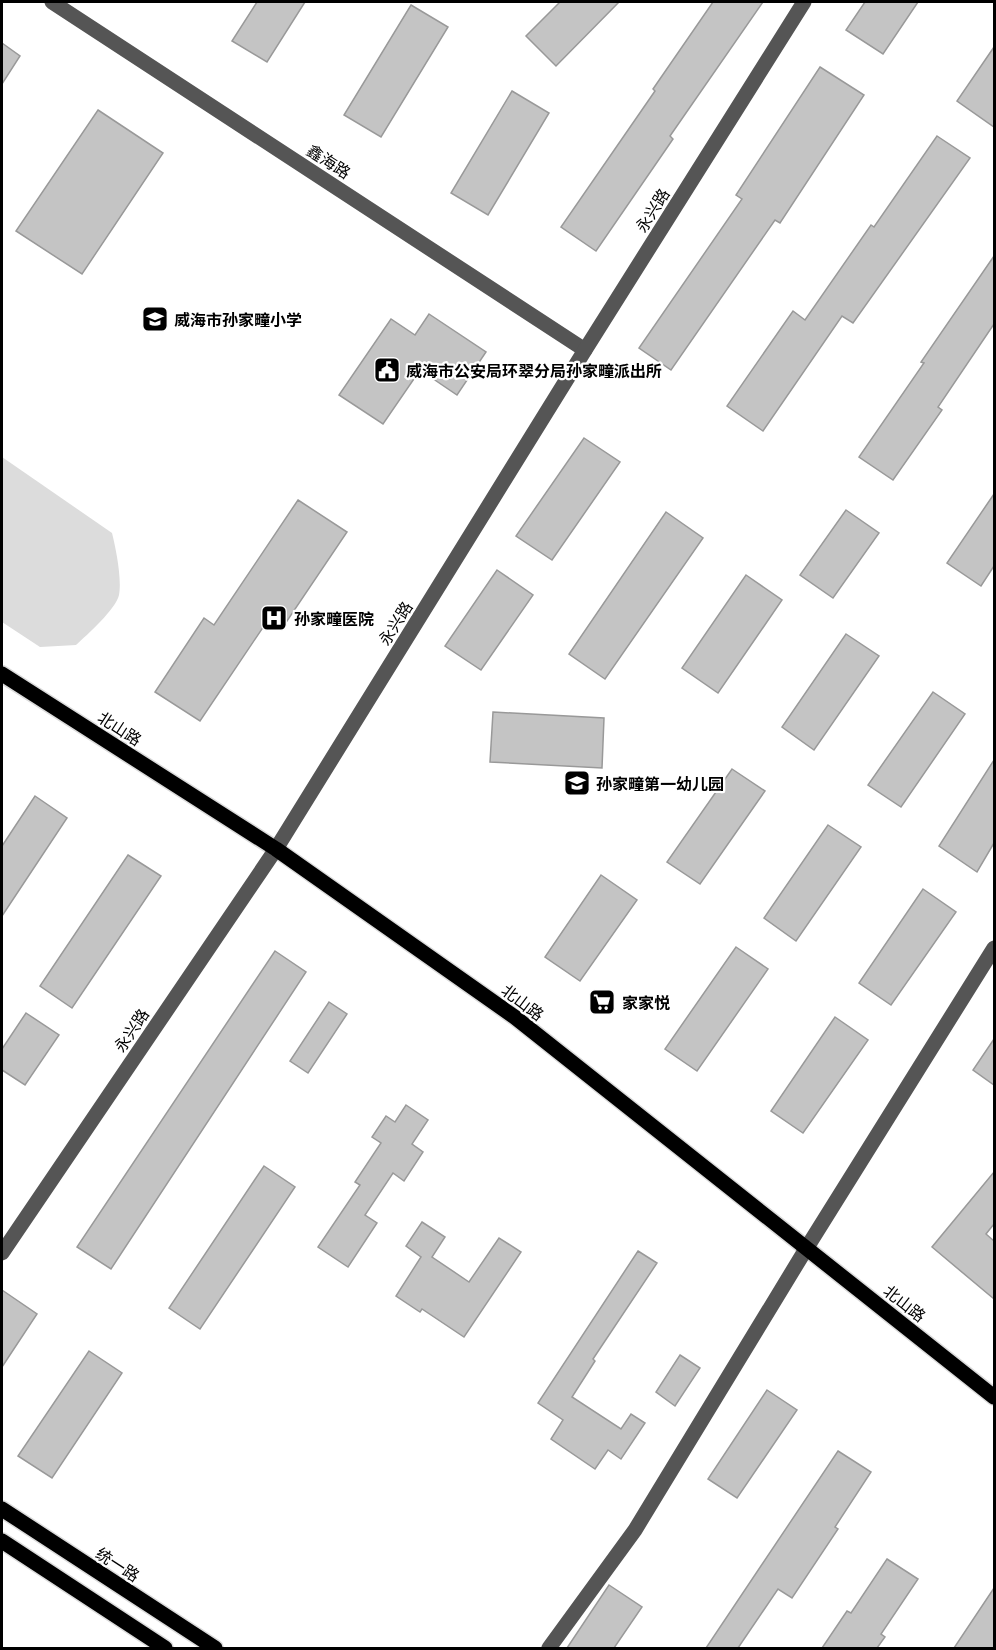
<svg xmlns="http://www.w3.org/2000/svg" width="996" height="1650" font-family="Barlow,'Noto Sans SC',sans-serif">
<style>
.green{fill:#dcdcdc}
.building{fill:#c4c4c4;stroke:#999;stroke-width:1.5}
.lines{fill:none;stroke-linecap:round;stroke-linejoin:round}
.major-casing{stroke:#dbdbdb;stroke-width:18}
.minor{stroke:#555;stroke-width:15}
.major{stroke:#000;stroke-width:15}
.labels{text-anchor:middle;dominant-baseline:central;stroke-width:4.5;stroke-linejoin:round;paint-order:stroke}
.street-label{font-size:16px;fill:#000;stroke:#fff}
.poi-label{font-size:16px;font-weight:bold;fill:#000;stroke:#fff;text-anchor:start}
</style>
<rect width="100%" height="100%" fill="#fff"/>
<path class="green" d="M 2,457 L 112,533 C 116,549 122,579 119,595 C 116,609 87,635 76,645 L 40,647 L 2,622 Z"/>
<g class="building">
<path d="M 257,2 L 305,2 L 267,62 L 232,41 Z"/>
<path d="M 560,2 L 619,2 L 556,66 L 526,36 Z"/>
<path d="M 713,2 L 763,2 L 670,136 L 673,139 L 596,251 L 561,227 L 655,91 L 653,89 Z"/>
<path d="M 865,2 L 918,2 L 883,54 L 846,30 Z"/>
<path d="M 411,5 L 448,27 L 381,137 L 344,115 Z"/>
<path d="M 2,43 L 20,56 L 2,84 Z"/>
<path d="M 994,47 L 994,127 L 957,101 Z"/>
<path d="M 820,67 L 864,95 L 780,223 L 775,220 L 671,370 L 639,348 L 742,199 L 736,195 Z"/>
<path d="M 512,91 L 549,113 L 488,215 L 451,193 Z"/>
<path d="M 98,110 L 163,153 L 82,274 L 16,231 Z"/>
<path d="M 937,136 L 970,158 L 853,323 L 842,316 L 763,431 L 727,406 L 793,311 L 805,320 L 871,225 L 874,227 Z"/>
<path d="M 994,256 L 994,324 L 938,407 L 942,410 L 893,480 L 859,457 L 924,363 L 921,362 Z"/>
<path d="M 429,314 L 486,352 L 457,395 L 420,370 L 383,424 L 339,395 L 391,319 L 415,335 Z"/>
<path d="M 584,438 L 620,462 L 552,560 L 516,536 Z"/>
<path d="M 994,494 L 994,566 L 981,586 L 947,563 Z"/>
<path d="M 298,500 L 347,532 L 285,624 L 272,614 L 200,721 L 155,692 L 204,618 L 214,625 Z"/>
<path d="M 846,510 L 879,533 L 833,598 L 800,575 Z"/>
<path d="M 666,512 L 703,538 L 605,679 L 569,654 Z"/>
<path d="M 497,570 L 533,595 L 481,670 L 445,646 Z"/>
<path d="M 746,575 L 782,600 L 718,693 L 682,668 Z"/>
<path d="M 846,634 L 879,656 L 814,750 L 782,727 Z"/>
<path d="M 933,692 L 965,714 L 901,807 L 868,785 Z"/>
<path d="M 493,712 L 604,718 L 602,768 L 490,762 Z"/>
<path d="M 994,760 L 994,843 L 977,872 L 939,846 Z"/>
<path d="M 732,769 L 765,791 L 700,884 L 667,862 Z"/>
<path d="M 35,796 L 67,818 L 2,916 L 2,846 Z"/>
<path d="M 828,825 L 861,847 L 796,941 L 764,918 Z"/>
<path d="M 128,855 L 161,876 L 72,1008 L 40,986 Z"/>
<path d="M 601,875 L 637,900 L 580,981 L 545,957 Z"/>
<path d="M 923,889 L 956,912 L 891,1005 L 859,983 Z"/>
<path d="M 736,947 L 768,969 L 697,1071 L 665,1049 Z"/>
<path d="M 275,951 L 306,972 L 111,1269 L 77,1247 Z"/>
<path d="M 329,1002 L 347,1014 L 308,1073 L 290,1061 Z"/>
<path d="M 26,1013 L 59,1035 L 25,1085 L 2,1070 L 2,1049 Z"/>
<path d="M 835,1017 L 868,1040 L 803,1133 L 771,1111 Z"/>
<path d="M 994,1039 L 994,1085 L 973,1070 Z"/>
<path d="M 406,1105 L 428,1120 L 412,1144 L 423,1152 L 404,1181 L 393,1173 L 365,1215 L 377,1223 L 348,1267 L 318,1247 L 360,1185 L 355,1182 L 381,1143 L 372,1137 L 386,1116 L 395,1122 Z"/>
<path d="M 264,1166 L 295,1187 L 200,1329 L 169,1308 Z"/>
<path d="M 994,1172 L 994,1224 L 986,1234 L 994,1241 L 994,1299 L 932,1247 Z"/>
<path d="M 422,1222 L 445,1237 L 432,1257 L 469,1282 L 499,1238 L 521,1252 L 464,1337 L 422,1309 L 420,1312 L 396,1296 L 421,1257 L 406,1246 Z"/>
<path d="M 638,1251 L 657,1263 L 593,1359 L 595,1361 L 572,1397 L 621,1429 L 631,1414 L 645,1423 L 621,1459 L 608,1450 L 595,1469 L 551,1439 L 563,1420 L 538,1403 Z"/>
<path d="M 2,1290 L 37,1314 L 2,1367 Z"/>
<path d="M 89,1351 L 122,1373 L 52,1478 L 18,1456 Z"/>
<path d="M 680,1355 L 700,1368 L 675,1406 L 656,1392 Z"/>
<path d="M 767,1390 L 797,1410 L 737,1498 L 708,1479 Z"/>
<path d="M 838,1451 L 871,1472 L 835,1527 L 838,1529 L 792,1598 L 778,1589 L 738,1648 L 706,1648 Z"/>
<path d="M 887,1559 L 918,1579 L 881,1634 L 885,1637 L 877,1648 L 822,1648 L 847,1611 L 851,1613 Z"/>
<path d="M 609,1585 L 642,1607 L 614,1648 L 567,1648 Z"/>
<path d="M 994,1588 L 994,1648 L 954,1648 Z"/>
</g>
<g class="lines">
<defs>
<g id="major">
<path d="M 2,674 L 276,849 L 516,1018 L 994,1397"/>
<path d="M 2,1509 L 215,1648"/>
<path d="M 2,1541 L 165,1648"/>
</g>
</defs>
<use href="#major" class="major-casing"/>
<g class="minor">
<path d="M 52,2 L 585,350"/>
<path d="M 2,1253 L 276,849 L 585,350 L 804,2"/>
<path d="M 549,1648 L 635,1530 L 806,1249 L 994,948"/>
</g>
<use href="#major" class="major"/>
</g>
<defs>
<symbol id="school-square" viewBox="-11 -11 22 22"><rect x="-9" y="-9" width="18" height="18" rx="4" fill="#000" stroke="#fff"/><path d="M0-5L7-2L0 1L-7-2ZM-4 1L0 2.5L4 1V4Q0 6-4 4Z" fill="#fff"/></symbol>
<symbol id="civic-square" viewBox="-11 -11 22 22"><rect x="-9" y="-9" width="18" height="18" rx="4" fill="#000" stroke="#fff"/><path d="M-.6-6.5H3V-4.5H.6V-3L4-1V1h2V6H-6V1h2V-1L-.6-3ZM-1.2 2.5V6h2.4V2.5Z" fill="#fff"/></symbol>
<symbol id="hospital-square" viewBox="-11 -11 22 22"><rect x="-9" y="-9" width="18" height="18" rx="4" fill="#000" stroke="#fff"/><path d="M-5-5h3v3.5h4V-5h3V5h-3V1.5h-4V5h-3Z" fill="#fff"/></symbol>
<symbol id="supermarket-square" viewBox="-11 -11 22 22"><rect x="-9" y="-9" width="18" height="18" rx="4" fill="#000" stroke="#fff"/><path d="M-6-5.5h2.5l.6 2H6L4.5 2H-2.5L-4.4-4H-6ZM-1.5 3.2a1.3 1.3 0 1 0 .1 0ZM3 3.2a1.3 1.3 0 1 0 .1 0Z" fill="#fff"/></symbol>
</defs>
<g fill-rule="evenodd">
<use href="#school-square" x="140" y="304" width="30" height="30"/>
<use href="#civic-square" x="372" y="355" width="30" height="30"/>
<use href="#hospital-square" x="259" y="603" width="30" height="30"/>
<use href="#school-square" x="562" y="768" width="30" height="30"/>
<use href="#supermarket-square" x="587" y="987" width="30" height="30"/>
</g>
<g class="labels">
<g class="street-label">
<text transform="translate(329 161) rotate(33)">鑫海路</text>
<text transform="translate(652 210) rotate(-58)">永兴路</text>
<text transform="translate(395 623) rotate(-58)">永兴路</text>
<text transform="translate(120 728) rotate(33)">北山路</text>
<text transform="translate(523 1002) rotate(37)">北山路</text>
<text transform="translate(131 1030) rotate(-56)">永兴路</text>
<text transform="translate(905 1303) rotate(38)">北山路</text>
<text transform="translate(118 1564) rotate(33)">统一路</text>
</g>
<g class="poi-label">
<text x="174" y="319">威海市孙家疃小学</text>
<text x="406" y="370">威海市公安局环翠分局孙家疃派出所</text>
<text x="294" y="618">孙家疃医院</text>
<text x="596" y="783">孙家疃第一幼儿园</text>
<text x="622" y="1002">家家悦</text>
</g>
</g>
<rect width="996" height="1650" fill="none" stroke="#000000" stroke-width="6"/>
</svg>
